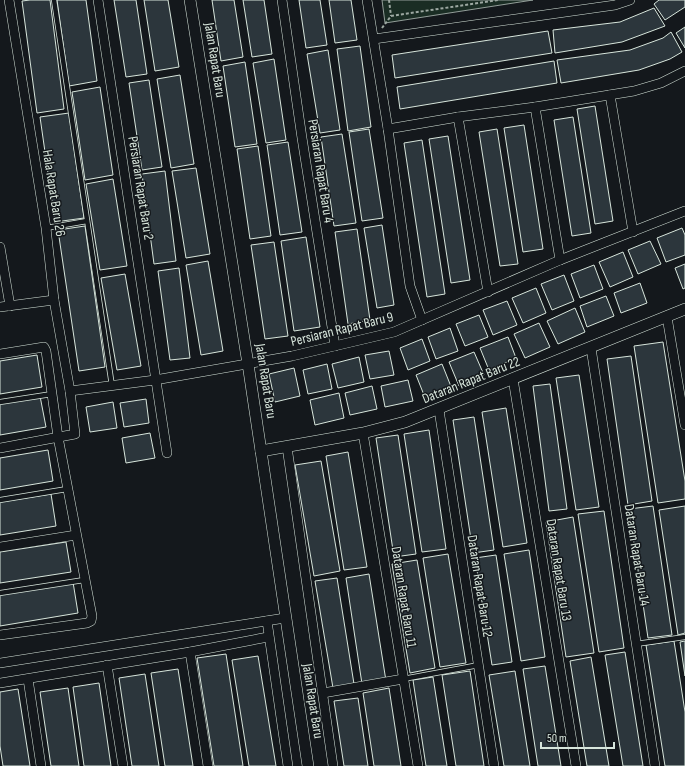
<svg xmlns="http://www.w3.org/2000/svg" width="685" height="766" font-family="'Sofia Sans Condensed',sans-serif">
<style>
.green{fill:#1a2d24;stroke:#939e99}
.building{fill:#2c363c;stroke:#d8e6dc}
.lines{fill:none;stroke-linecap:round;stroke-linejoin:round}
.service-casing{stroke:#d8e6dc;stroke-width:6}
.minor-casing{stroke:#d8e6dc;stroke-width:10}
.tertiary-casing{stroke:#d8e6dc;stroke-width:12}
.path{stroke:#9da8a2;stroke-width:2;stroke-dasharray:3 2;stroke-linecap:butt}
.service{stroke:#14181c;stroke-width:4.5}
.minor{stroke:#14181c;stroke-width:9}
.tertiary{stroke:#14181c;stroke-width:11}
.labels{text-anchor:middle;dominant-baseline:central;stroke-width:3;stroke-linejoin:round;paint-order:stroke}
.street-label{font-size:14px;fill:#d8e6dc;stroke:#14181c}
</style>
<rect width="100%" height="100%" fill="#14181c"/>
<path class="green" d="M 382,0 L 533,0 L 385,23 Z"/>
<g class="building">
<path d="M 30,0 L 50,0 L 64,109 L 37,113 L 22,1 Z"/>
<path d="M 57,0 L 86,0 L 97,81 L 69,86 Z"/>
<path d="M 114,0 L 136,0 L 147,74 L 126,77 Z"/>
<path d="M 144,0 L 168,0 L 179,67 L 155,71 Z"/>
<path d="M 212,0 L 234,0 L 243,57 L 221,61 Z"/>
<path d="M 243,0 L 264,0 L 272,54 L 252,57 Z"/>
<path d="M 299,0 L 320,0 L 327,45 L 306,48 Z"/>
<path d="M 329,0 L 351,0 L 357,40 L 335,43 Z"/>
<path d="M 659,0 L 685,0 L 685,7 L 665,20 L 654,4 Z"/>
<path d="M 654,8 L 665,26 L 622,42 L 555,53 L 553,30 L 620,22 Z"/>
<path d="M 685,27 L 685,48 L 676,33 Z"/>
<path d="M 548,31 L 552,53 L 395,78 L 392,55 Z"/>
<path d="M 671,32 L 682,52 L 670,59 L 639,70 L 561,83 L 557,60 L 630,50 L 663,38 Z"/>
<path d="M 360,46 L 371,127 L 348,131 L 337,49 Z"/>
<path d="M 328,50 L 340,130 L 320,133 L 307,54 Z"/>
<path d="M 274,59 L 286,140 L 266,143 L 253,63 Z"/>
<path d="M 554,61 L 557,83 L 400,109 L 397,87 Z"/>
<path d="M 245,62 L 257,144 L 235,147 L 223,66 Z"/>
<path d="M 180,75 L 194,164 L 171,168 L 157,79 Z"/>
<path d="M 149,80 L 162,167 L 142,170 L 129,83 Z"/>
<path d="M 100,87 L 113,175 L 85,180 L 72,92 Z"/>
<path d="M 595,106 L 613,221 L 595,224 L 577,109 Z"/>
<path d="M 69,113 L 84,218 L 55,222 L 40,117 Z"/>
<path d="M 573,117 L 591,233 L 572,236 L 554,120 Z"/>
<path d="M 524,125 L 543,249 L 523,252 L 504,128 Z"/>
<path d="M 369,129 L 383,218 L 362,221 L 349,132 Z"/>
<path d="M 497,129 L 518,264 L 500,266 L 479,132 Z"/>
<path d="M 342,134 L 356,223 L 334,226 L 321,137 Z"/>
<path d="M 448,136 L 470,280 L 451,283 L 429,139 Z"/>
<path d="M 422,140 L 445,294 L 427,297 L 404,143 Z"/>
<path d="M 288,142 L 302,232 L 280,235 L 267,145 Z"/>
<path d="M 258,146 L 271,236 L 250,239 L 237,149 Z"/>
<path d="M 196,168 L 210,254 L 186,258 L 172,171 Z"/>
<path d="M 165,171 L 176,261 L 154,264 L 142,174 Z"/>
<path d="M 113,179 L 127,266 L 100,270 L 86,184 Z"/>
<path d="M 382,225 L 394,305 L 377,308 L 364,228 Z"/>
<path d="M 85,226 L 105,367 L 79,371 L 58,230 Z"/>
<path d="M 682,228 L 685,235 L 685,255 L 666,262 L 657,238 Z"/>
<path d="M 357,229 L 370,320 L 348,324 L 335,232 Z"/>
<path d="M 306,237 L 320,327 L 294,331 L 281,241 Z"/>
<path d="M 650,241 L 661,264 L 638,274 L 628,250 Z"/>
<path d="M 274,242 L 288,336 L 265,339 L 251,245 Z"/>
<path d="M 623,252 L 633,277 L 610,287 L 599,262 Z"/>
<path d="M 208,261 L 223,351 L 201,355 L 186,265 Z"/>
<path d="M 685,264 L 685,288 L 683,289 L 675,268 Z"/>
<path d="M 594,265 L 603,289 L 580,298 L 571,274 Z"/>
<path d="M 179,268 L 190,358 L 170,360 L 158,271 Z"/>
<path d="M 125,274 L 141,366 L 117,370 L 101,278 Z"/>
<path d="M 564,275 L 574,301 L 552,310 L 541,284 Z"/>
<path d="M 640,283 L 647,303 L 621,313 L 614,293 Z"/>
<path d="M 536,288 L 546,313 L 523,323 L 512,298 Z"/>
<path d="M 606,296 L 614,316 L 587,327 L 580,306 Z"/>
<path d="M 507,301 L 517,325 L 493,335 L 483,310 Z"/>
<path d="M 575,308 L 585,332 L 558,344 L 547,321 Z"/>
<path d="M 479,315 L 488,337 L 465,346 L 456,324 Z"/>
<path d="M 539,323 L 550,347 L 525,358 L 514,334 Z"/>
<path d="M 450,328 L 458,351 L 436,359 L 428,337 Z"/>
<path d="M 508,337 L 516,358 L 489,370 L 480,348 Z"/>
<path d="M 422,339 L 430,361 L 408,370 L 400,348 Z"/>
<path d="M 663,342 L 685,481 L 685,499 L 658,503 L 634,346 Z"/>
<path d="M 389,351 L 394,375 L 370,379 L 365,355 Z"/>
<path d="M 474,352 L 484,375 L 459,386 L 449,362 Z"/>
<path d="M 37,355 L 42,387 L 0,394 L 0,361 Z"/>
<path d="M 631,356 L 652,501 L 628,505 L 607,359 Z"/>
<path d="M 359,357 L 364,382 L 338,388 L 332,364 Z"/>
<path d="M 327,364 L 332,389 L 308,394 L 303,370 Z"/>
<path d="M 442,364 L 452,389 L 426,400 L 416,375 Z"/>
<path d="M 294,368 L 300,396 L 275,402 L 269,374 Z"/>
<path d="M 579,375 L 599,507 L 576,510 L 556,378 Z"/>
<path d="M 408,380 L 413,401 L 385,407 L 381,386 Z"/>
<path d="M 550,384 L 567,509 L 549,511 L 533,386 Z"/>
<path d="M 372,386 L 377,409 L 350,415 L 345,393 Z"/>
<path d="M 339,393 L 344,418 L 315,425 L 310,400 Z"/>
<path d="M 40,396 L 46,427 L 0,435 L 0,402 Z"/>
<path d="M 146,399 L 149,423 L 124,427 L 120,403 Z"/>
<path d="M 113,402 L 117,428 L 90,432 L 86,407 Z"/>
<path d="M 506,408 L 527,543 L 503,547 L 482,412 Z"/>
<path d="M 474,417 L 494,550 L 473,553 L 453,420 Z"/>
<path d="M 429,430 L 446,549 L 422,552 L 404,434 Z"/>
<path d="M 150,433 L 155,458 L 126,463 L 122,438 Z"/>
<path d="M 398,435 L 416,554 L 394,557 L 376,438 Z"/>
<path d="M 48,450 L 53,481 L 0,490 L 0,458 Z"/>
<path d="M 348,452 L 367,567 L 344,570 L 326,456 Z"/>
<path d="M 321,461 L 340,571 L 314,576 L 295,465 Z"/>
<path d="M 51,494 L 56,526 L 0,535 L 0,502 Z"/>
<path d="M 653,506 L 672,635 L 648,638 L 629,509 Z"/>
<path d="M 685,506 L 685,633 L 678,635 L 659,510 Z"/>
<path d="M 604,511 L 624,648 L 599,652 L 578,514 Z"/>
<path d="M 573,517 L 594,653 L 566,657 L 546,522 Z"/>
<path d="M 66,542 L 71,572 L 0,583 L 0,552 Z"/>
<path d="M 529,550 L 545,657 L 521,661 L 504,554 Z"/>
<path d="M 448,554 L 466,663 L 440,667 L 423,558 Z"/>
<path d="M 496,555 L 512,662 L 492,665 L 475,558 Z"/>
<path d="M 417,560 L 435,668 L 410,673 L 392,564 Z"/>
<path d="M 369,574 L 386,681 L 362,684 L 346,578 Z"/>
<path d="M 337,578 L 354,684 L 333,688 L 315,581 Z"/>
<path d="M 73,582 L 78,613 L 0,626 L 0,595 Z"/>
<path d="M 674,641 L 685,712 L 685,766 L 665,766 L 646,645 Z"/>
<path d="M 685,641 L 685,676 L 680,642 Z"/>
<path d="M 625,652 L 643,766 L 623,766 L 605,655 Z"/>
<path d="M 226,654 L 243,766 L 214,766 L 197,658 Z"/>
<path d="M 258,656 L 276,766 L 249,766 L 232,660 Z"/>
<path d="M 591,657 L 609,766 L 587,766 L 570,661 Z"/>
<path d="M 545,666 L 561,766 L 538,766 L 523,669 Z"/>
<path d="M 178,669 L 193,766 L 165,766 L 151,673 Z"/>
<path d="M 470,671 L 484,766 L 456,766 L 442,675 Z"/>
<path d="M 515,671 L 530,766 L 504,766 L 489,675 Z"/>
<path d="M 145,674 L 159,766 L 132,766 L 119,678 Z"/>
<path d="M 433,677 L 447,766 L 426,766 L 413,680 Z"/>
<path d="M 99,683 L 111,766 L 84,766 L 73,687 Z"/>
<path d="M 68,688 L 79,766 L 51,766 L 40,692 Z"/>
<path d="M 389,688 L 401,766 L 374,766 L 363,693 Z"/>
<path d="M 18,689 L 30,766 L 3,766 L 0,746 L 0,692 Z"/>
<path d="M 358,698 L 368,766 L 344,766 L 334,701 Z"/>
</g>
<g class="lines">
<defs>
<g id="service">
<path d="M 54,0 L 112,386"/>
<path d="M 46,228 L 87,221"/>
<path d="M 0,402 L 52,394"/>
<path d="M 0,500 L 67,489"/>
<path d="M 0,593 L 84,580"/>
<path d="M 636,644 L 685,637"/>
<path d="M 403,679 L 479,665"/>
</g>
<g id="minor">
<path d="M 9,0 L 46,228 L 54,300 L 70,391"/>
<path d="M 98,0 L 167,453"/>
<path d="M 282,0 L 302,138 L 335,346"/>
<path d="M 367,0 L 388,129 L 410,286 L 422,320"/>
<path d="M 374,39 L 615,5 L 630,0"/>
<path d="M 610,95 L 633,232"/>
<path d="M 535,107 L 560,260"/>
<path d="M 458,117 L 488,292"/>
<path d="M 388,129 L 458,117 L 535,107 L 634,91 L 661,83 L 685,71"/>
<path d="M 0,247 L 10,306"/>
<path d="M 0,307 L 54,300"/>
<path d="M 667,317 L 685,425"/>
<path d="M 591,348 L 655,766"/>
<path d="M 0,354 L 44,347 L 46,351 L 58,437 L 92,616 L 91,621 L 87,623 L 0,635"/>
<path d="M 513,379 L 576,766"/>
<path d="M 439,410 L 494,766"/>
<path d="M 363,433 L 418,766"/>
<path d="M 287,447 L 333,766"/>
<path d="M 0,448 L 75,434 L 70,391 L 155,380 L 292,356 L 394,332 L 560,260 L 685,211"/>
<path d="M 0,547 L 76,535"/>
<path d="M 267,621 L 288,766"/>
<path d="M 190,652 L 208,766"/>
<path d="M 0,663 L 285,618"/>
<path d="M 107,665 L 123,766"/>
<path d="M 28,679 L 41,766"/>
<path d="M 0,683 L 190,652 L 268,637"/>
<path d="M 323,693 L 403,679"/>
</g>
<g id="tertiary">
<path d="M 190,0 L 248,364 L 308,766"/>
<path d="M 261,451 L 363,433 L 405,422 L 685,309"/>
</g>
</defs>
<use href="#service" class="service-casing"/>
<use href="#minor" class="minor-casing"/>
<use href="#tertiary" class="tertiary-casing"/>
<g class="path">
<path d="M 389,0 L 391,16"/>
<path d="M 391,16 L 498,0"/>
<path d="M 382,28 L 391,16"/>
</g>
<use href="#service" class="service"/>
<use href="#minor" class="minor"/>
<use href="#tertiary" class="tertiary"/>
</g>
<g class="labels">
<g class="street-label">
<text transform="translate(215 60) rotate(81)">Jalan Rapat Baru</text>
<text transform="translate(321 171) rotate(81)">Persiaran Rapat Baru 4</text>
<text transform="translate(141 188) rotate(81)">Persiaran Rapat Baru 2</text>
<text transform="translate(54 193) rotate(81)">Hala Rapat Baru 26</text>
<text transform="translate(342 329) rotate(-14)">Persiaran Rapat Baru 9</text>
<text transform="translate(471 380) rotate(-22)">Dataran Rapat Baru 22</text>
<text transform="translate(266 381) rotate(81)">Jalan Rapat Baru</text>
<text transform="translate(637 555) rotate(81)">Dataran Rapat Baru 14</text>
<text transform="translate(559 570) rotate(81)">Dataran Rapat Baru 13</text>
<text transform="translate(480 586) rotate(81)">Dataran Rapat Baru 12</text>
<text transform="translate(404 597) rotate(81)">Dataran Rapat Baru 11</text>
<text transform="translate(313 701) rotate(81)">Jalan Rapat Baru</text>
</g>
</g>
<path d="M541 742v6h73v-6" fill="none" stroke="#d8e6dc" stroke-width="2"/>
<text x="547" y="742" font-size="12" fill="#d8e6dc" stroke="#14181c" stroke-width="3" paint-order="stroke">50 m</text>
</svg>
